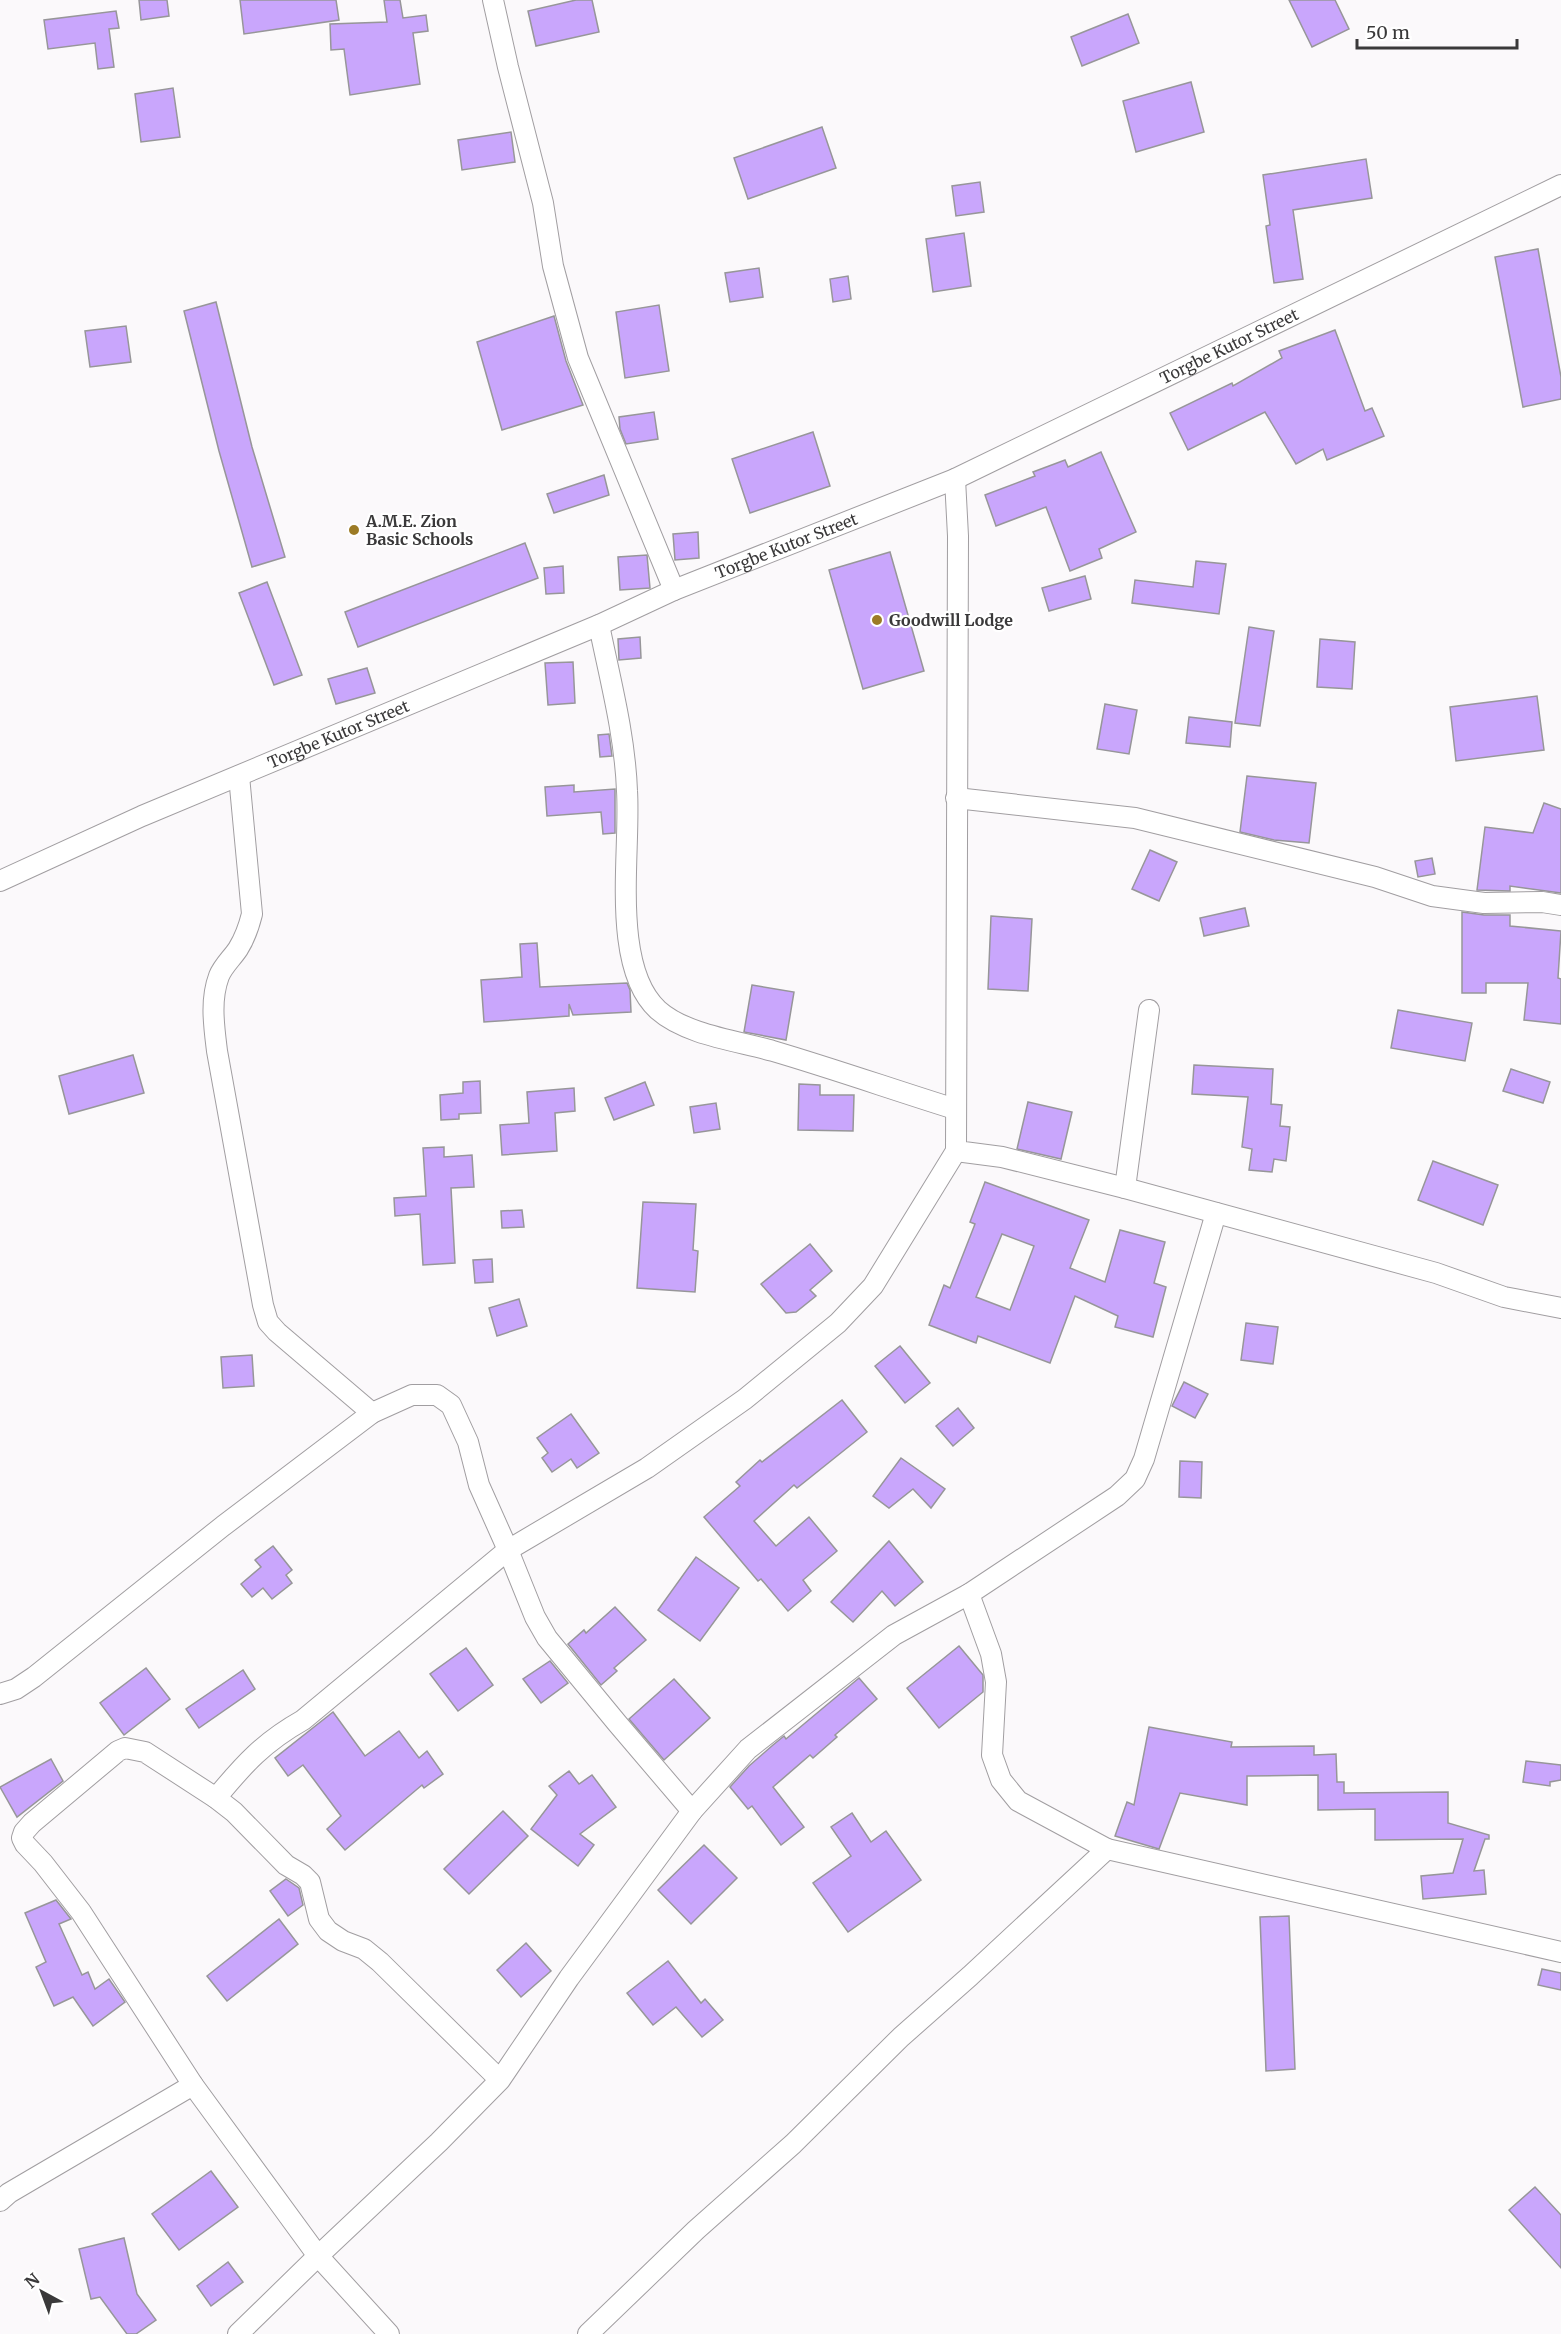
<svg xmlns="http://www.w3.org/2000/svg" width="1561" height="2334" font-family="Merriweather,serif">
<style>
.building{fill:#c9a6fc;stroke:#979699;stroke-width:1.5;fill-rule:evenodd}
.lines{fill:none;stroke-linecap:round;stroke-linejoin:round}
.minor-casing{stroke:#a19ea1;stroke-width:22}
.minor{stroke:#fff;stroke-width:20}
.poi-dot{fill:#9c7b25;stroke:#fff;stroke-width:2}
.labels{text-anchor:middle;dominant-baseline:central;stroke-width:4.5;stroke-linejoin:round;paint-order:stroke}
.street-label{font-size:16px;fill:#3a393a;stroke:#fff}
.poi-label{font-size:16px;font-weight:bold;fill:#3a393a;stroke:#fff;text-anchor:start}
</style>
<rect width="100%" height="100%" fill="#fbf9fb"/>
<g class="building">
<path d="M 139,0 L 167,0 L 169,16 L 141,20 Z"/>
<path d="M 240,0 L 336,0 L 339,20 L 244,34 Z"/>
<path d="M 384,0 L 400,0 L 403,18 L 426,15 L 428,31 L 413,33 L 420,84 L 350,95 L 344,49 L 331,50 L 330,24 L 387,22 Z"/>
<path d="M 576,0 L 592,0 L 599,32 L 536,46 L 528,11 Z"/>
<path d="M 1289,0 L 1335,0 L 1349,29 L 1312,47 Z"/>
<path d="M 116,11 L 119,28 L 109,29 L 114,67 L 98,69 L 95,43 L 48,49 L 44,20 Z"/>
<path d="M 1128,14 L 1139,43 L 1082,66 L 1071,37 Z"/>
<path d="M 1191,82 L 1204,132 L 1136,152 L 1123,101 Z"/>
<path d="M 173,88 L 180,137 L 141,142 L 135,94 Z"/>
<path d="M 822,127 L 836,168 L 748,199 L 734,158 Z"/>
<path d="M 511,132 L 515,162 L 462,170 L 458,140 Z"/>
<path d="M 1366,159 L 1372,198 L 1293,210 L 1303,279 L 1274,283 L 1266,226 L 1270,225 L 1263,175 Z"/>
<path d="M 980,182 L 984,212 L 956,216 L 952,186 Z"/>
<path d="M 964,233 L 971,286 L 933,292 L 926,239 Z"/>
<path d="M 1538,249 L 1561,377 L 1561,399 L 1523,407 L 1495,257 Z"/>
<path d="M 759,268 L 763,297 L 730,302 L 725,273 Z"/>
<path d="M 848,276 L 851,299 L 833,302 L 830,279 Z"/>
<path d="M 216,302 L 252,447 L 285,557 L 252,567 L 219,451 L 184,311 Z"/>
<path d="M 659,305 L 669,371 L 625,378 L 616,312 Z"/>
<path d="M 554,316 L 566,361 L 583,405 L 502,430 L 477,342 Z"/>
<path d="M 126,326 L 131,362 L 90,367 L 85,331 Z"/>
<path d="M 1335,330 L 1365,411 L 1372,408 L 1384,436 L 1327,460 L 1323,449 L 1296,464 L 1265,412 L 1188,450 L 1170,413 L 1232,383 L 1233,386 L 1282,358 L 1279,351 Z"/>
<path d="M 654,412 L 658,439 L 626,444 L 620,429 L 619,417 Z"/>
<path d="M 813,432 L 830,486 L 750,513 L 732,459 Z"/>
<path d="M 1101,452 L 1136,532 L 1099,549 L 1102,558 L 1070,571 L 1046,507 L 996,526 L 985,495 L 1035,476 L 1033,472 L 1065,460 L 1068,467 Z"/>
<path d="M 604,475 L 609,495 L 554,513 L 547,494 Z"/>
<path d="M 698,532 L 699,558 L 675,560 L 673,534 Z"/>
<path d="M 525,543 L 538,578 L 358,647 L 345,612 Z"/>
<path d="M 890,552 L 924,671 L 863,689 L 829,570 Z"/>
<path d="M 647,555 L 650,588 L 620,590 L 618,557 Z"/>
<path d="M 1196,561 L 1226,564 L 1219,614 L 1132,603 L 1135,580 L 1193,587 Z"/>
<path d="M 563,566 L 564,593 L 546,594 L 544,568 Z"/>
<path d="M 1085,576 L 1091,599 L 1049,611 L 1042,588 Z"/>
<path d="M 267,582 L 302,675 L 274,685 L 239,593 Z"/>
<path d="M 1249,627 L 1274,631 L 1260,726 L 1235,723 Z"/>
<path d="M 640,637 L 641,658 L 619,660 L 618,639 Z"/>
<path d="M 1320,639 L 1355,642 L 1352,689 L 1317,687 Z"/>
<path d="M 573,662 L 575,703 L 548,705 L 545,663 Z"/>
<path d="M 367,668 L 375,693 L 336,704 L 328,679 Z"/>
<path d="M 1537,696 L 1544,750 L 1456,761 L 1450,707 Z"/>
<path d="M 1105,704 L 1137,710 L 1129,754 L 1097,749 Z"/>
<path d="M 1189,717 L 1232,722 L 1230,747 L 1186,743 Z"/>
<path d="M 609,734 L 612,756 L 600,757 L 598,735 Z"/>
<path d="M 1247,776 L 1316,783 L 1309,843 L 1274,840 L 1240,832 Z"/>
<path d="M 574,785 L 574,792 L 615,789 L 615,833 L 603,834 L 601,812 L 547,816 L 545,787 Z"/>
<path d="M 1544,803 L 1561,809 L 1561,893 L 1510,886 L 1510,891 L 1477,890 L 1485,827 L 1533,833 Z"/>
<path d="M 1150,850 L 1177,862 L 1159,901 L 1132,889 Z"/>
<path d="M 1432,858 L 1435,874 L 1418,877 L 1415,861 Z"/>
<path d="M 1245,908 L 1249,926 L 1204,936 L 1200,918 Z"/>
<path d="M 1462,912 L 1484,915 L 1510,915 L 1510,926 L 1561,931 L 1558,978 L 1561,979 L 1561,1024 L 1524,1020 L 1528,983 L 1486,983 L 1486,993 L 1462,993 Z"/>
<path d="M 991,916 L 1032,919 L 1028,991 L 988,989 Z"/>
<path d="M 537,943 L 540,987 L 627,983 L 630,990 L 631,1012 L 573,1015 L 569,1004 L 569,1016 L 484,1022 L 481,980 L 522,977 L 520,944 Z"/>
<path d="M 752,985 L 794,992 L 786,1040 L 744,1032 Z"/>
<path d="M 1398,1010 L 1472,1023 L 1465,1061 L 1391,1048 Z"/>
<path d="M 133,1055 L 144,1093 L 69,1114 L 59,1076 Z"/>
<path d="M 1194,1065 L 1273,1069 L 1271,1104 L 1282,1105 L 1280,1126 L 1290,1127 L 1286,1161 L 1274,1159 L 1272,1172 L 1249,1170 L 1252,1149 L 1242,1147 L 1248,1097 L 1192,1094 Z"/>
<path d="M 1511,1069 L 1550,1082 L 1543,1103 L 1503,1091 Z"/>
<path d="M 480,1081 L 481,1113 L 459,1114 L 459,1119 L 441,1120 L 440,1095 L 463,1093 L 463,1082 Z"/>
<path d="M 645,1082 L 654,1105 L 614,1120 L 605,1098 Z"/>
<path d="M 799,1084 L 820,1085 L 820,1095 L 854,1095 L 853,1131 L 798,1130 Z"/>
<path d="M 574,1088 L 575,1111 L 555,1113 L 557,1151 L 502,1155 L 500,1125 L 529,1123 L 527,1092 Z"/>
<path d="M 1028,1102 L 1072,1112 L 1061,1159 L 1017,1149 Z"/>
<path d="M 716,1103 L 720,1129 L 694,1133 L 690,1107 Z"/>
<path d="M 444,1147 L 444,1157 L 472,1155 L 474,1187 L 451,1188 L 455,1263 L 423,1265 L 420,1214 L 395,1216 L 394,1198 L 426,1196 L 423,1148 Z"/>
<path d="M 1433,1161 L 1498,1185 L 1483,1225 L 1418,1200 Z"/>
<path d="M 985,1182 L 1089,1220 L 1070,1268 L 1105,1282 L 1120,1230 L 1165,1242 L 1154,1283 L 1166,1287 L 1153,1337 L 1115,1327 L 1118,1316 L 1075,1296 L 1050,1363 L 978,1336 L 976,1343 L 929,1325 L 944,1285 L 950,1288 L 975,1224 L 970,1222 ZM 1002,1234 L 1034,1246 L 1010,1310 L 976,1297 Z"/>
<path d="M 643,1202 L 696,1204 L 693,1250 L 698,1251 L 695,1292 L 637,1288 Z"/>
<path d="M 522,1210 L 524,1227 L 502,1228 L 501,1211 Z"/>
<path d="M 810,1244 L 832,1271 L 810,1290 L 816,1296 L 796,1312 L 786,1313 L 761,1284 Z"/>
<path d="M 492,1259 L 493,1282 L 475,1283 L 473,1260 Z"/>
<path d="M 519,1299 L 527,1326 L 497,1336 L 489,1308 Z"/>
<path d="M 1246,1323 L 1278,1327 L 1273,1364 L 1241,1360 Z"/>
<path d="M 900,1346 L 930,1383 L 905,1403 L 875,1366 Z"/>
<path d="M 252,1355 L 254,1386 L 223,1388 L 221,1357 Z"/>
<path d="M 1184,1382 L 1208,1394 L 1195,1418 L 1172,1406 Z"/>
<path d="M 842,1400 L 867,1432 L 797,1488 L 794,1485 L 754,1521 L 776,1546 L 809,1517 L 837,1551 L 803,1580 L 811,1591 L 788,1611 L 761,1579 L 758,1581 L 704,1517 L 740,1486 L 736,1482 L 760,1460 L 762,1462 Z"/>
<path d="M 958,1408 L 974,1428 L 953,1446 L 936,1426 Z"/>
<path d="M 571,1414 L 599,1453 L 577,1468 L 571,1459 L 552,1472 L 542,1458 L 548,1453 L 537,1438 Z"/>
<path d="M 901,1458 L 945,1489 L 931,1508 L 913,1489 L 889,1508 L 873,1496 Z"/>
<path d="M 1180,1461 L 1202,1462 L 1201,1498 L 1179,1497 Z"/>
<path d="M 889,1541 L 923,1582 L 895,1606 L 882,1591 L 853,1622 L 831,1602 Z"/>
<path d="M 273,1546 L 292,1570 L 286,1575 L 292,1583 L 272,1599 L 263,1588 L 252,1597 L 241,1584 L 261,1567 L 255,1560 Z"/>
<path d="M 696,1557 L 739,1588 L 700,1641 L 658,1610 Z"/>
<path d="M 615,1607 L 646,1640 L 614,1668 L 617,1671 L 601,1685 L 568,1644 L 584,1630 L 586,1633 Z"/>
<path d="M 959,1646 L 983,1675 L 983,1692 L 939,1728 L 907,1688 Z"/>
<path d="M 466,1648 L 493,1685 L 458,1711 L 430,1674 Z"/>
<path d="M 550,1661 L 568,1683 L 541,1703 L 523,1679 Z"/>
<path d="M 146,1668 L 170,1699 L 124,1735 L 100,1703 Z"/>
<path d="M 243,1670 L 255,1689 L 199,1728 L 186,1709 Z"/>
<path d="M 859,1678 L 877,1699 L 835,1735 L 837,1737 L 813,1758 L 810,1755 L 773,1787 L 804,1827 L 781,1845 L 752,1806 L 748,1809 L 730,1787 L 749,1766 L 773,1745 L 784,1736 L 786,1739 Z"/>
<path d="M 674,1679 L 710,1718 L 664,1760 L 629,1719 Z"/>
<path d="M 333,1712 L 365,1756 L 399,1731 L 419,1758 L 427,1751 L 443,1774 L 424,1788 L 422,1785 L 345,1850 L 327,1829 L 341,1816 L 303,1765 L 288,1776 L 275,1758 Z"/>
<path d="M 1149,1727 L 1232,1742 L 1231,1747 L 1314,1746 L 1314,1755 L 1336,1754 L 1337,1782 L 1344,1782 L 1344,1793 L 1448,1792 L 1448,1823 L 1489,1835 L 1489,1839 L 1485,1839 L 1474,1871 L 1484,1870 L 1486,1894 L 1423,1899 L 1421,1876 L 1453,1873 L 1463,1839 L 1375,1840 L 1375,1809 L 1318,1810 L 1318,1775 L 1247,1776 L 1247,1805 L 1180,1793 L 1159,1849 L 1115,1836 L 1127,1802 L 1134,1805 Z"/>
<path d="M 51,1759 L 63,1781 L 17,1817 L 0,1787 Z"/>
<path d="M 1526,1761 L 1561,1765 L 1561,1780 L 1550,1782 L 1550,1786 L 1523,1782 Z"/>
<path d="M 569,1771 L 579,1784 L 592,1775 L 616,1807 L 580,1834 L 594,1845 L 578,1866 L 531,1829 L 557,1795 L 549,1786 Z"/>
<path d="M 503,1811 L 528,1836 L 469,1894 L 444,1869 Z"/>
<path d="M 852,1813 L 871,1842 L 886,1831 L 921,1880 L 848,1932 L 813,1883 L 851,1856 L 831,1827 Z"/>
<path d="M 704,1845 L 737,1878 L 691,1924 L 658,1890 Z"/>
<path d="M 286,1879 L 299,1888 L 303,1905 L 288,1916 L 270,1891 Z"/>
<path d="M 56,1900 L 71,1919 L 59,1924 L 82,1975 L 88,1972 L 95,1989 L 109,1979 L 125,2002 L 93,2026 L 73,1997 L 54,2006 L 36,1967 L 46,1962 L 25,1913 Z"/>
<path d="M 1289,1916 L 1295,2069 L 1266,2071 L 1260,1917 Z"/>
<path d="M 279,1919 L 298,1944 L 227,2001 L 207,1976 Z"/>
<path d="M 526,1943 L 551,1971 L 521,1997 L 497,1970 Z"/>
<path d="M 668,1961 L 701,2003 L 705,1999 L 723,2020 L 702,2037 L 676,2007 L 653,2025 L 627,1993 Z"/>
<path d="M 1542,1969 L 1561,1973 L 1561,1990 L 1538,1985 Z"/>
<path d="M 211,2171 L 238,2207 L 179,2250 L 152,2214 Z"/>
<path d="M 1535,2187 L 1561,2215 L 1561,2268 L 1509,2210 Z"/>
<path d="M 124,2238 L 137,2294 L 156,2320 L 136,2334 L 127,2334 L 100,2297 L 91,2299 L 79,2249 Z"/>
<path d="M 228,2262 L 243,2282 L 211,2306 L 197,2286 Z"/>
</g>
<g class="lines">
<defs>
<g id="minor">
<path d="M 493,0 L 508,67 L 543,203 L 553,266 L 578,358 L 674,590"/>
<path d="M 955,479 L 958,536 L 956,1151 L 1002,1157 L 1125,1188 L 1436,1273 L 1504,1297 L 1561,1308"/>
<path d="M 599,625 C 610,679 625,735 627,791 C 631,851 610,966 658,1010 C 686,1035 738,1041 773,1051 C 834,1069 894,1090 955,1109"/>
<path d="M 239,776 L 252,914 C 249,926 245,938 238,949 C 232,958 223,966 219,976 C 210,1000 214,1026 217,1051 L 263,1305 L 268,1322 L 277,1332 L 372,1413"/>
<path d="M 956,798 L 1135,818 L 1375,877 L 1432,896 L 1484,903 L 1542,902 L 1561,905"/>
<path id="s1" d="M 0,881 L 142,816 L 599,625 L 674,590 L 955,479 L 1561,185"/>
<path d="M 1125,1188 L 1149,1010"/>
<path d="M 0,1694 L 16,1689 L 34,1677 L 223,1526 L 372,1413 L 412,1395 L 437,1395 L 451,1405 L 468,1442 L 479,1485 L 508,1550 L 647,1468 L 745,1399 L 838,1323 L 873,1286 L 956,1151"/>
<path d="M 216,1798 C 244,1764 264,1742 303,1720 L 508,1550 L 535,1617 L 547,1638 L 617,1723 L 692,1811 L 748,1749 L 894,1635 L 969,1594 L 1117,1496 L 1135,1479 L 1144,1459 L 1216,1213"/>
<path d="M 1107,1849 L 1561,1952"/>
<path d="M 500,2080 L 380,1962 L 364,1949 L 343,1941 L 328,1931 L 319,1919 L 310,1882 L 303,1875 L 286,1865 L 234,1812 L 216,1798 L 145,1752 L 125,1748 L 118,1751 L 32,1823 L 24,1832 L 22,1838 L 25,1844 L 43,1863 L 81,1912 L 193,2085 L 318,2256 L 439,2142 L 500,2080 L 569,1978 L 692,1811"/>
<path d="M 0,2201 L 9,2193 L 193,2085"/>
<path d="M 238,2334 L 318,2256 L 389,2334"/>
<path d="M 588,2334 L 696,2230 L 793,2144 L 901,2037 L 970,1976 L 1107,1849 L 1018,1801 L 1001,1780 L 992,1755 L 996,1682 L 991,1654 L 969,1594"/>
</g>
</defs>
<use href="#minor" class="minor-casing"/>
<use href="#minor" class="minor"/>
</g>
<g class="poi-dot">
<circle cx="354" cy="530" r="6"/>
<circle cx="877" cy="620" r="6"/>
</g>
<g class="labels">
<g class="street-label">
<text stroke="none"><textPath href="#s1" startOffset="1341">Torgbe Kutor Street</textPath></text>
<text stroke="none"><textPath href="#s1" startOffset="855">Torgbe Kutor Street</textPath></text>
<text stroke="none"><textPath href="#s1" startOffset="369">Torgbe Kutor Street</textPath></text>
</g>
<g class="poi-label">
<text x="366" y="521">A.M.E. Zion<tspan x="366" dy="18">Basic Schools</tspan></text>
<text x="889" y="620">Goodwill Lodge</text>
</g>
</g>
<g transform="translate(42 2292) rotate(319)" stroke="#ffffff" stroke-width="4.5" paint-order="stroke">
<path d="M0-4.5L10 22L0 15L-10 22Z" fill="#3a393a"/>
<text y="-9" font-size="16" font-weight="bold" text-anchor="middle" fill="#3a393a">N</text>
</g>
<path d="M1357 39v9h160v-9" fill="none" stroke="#3a393a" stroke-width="3"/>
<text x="1366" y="39" font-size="18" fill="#3a393a" stroke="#ffffff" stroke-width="4.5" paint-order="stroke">50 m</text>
</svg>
